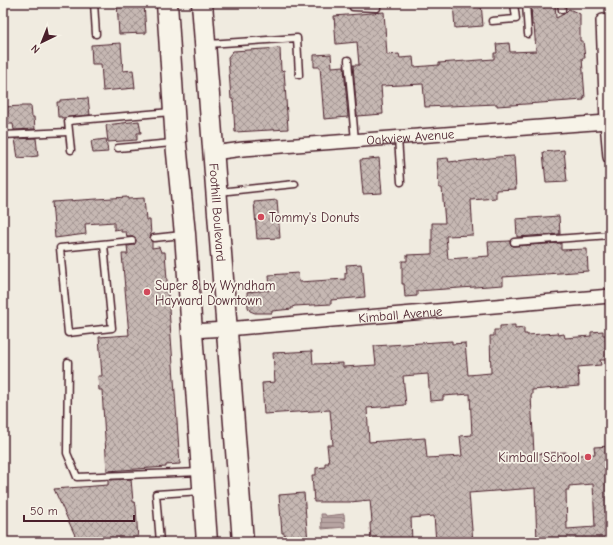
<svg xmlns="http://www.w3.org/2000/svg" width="613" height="545" font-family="'Comic Neue',sans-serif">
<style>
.water{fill:url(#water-rules);stroke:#8b6f72}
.building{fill:url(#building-cross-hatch);stroke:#4a1f2b;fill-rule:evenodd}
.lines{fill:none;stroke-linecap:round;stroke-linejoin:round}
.service-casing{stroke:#4a1f2b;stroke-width:9}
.minor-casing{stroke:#4a1f2b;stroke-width:16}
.primary-casing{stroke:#4a1f2b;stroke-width:23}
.service{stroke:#f7f3e8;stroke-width:6}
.minor{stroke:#f7f3e8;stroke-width:13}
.primary{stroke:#f7f3e8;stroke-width:20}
.poi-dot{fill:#d1495b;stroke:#f7f3e8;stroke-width:1.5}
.labels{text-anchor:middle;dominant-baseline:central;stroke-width:3.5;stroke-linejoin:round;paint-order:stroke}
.street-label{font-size:13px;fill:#4a1f2b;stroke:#f7f3e8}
.poi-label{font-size:13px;fill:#4a1f2b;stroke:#f7f3e8;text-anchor:start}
</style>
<defs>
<pattern id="water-rules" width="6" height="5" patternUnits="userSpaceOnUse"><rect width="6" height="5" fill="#b7a4a2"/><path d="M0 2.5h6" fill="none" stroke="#978584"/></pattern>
<pattern id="building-cross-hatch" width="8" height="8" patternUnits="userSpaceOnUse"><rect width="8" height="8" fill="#c6b8b3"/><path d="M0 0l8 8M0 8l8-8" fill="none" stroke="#a39592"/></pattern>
</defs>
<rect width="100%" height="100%" fill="#f0ebe0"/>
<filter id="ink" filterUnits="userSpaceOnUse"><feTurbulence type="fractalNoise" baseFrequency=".025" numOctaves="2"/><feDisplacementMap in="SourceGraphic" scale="8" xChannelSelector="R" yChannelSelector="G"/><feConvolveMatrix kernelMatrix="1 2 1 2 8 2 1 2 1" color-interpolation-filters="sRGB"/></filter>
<g filter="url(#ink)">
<path class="water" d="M 321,514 L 325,514 L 326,516 L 344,514 L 345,527 L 322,529 Z"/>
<g class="building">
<path d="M 117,3 L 144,3 L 146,33 L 119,34 Z"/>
<path d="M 453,3 L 481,3 L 483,26 L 455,28 Z"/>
<path d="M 531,3 L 555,3 L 556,18 L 564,14 L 569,9 L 580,14 L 580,41 L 583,41 L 585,58 L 582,58 L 585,98 L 583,98 L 584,100 L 497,106 L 497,104 L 425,107 L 423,84 L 381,86 L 383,114 L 357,116 L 353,65 L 359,65 L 357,42 L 336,44 L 334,16 L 384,12 L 387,55 L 399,54 L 400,58 L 413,57 L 414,67 L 439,65 L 439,63 L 494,59 L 494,53 L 497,53 L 496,44 L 509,43 L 510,52 L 536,51 L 534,25 L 532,25 Z"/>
<path d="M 121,43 L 123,71 L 133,70 L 135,88 L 103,91 L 101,64 L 92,64 L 91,45 Z"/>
<path d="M 280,48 L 281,71 L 284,70 L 288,129 L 235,132 L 233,99 L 231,99 L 228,57 L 233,51 Z"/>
<path d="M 331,54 L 332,67 L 344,66 L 348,117 L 324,119 L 320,67 L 314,67 L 314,55 Z"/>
<path d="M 88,98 L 90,115 L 62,118 L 62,117 L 58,117 L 57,102 L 60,102 L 60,100 Z"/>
<path d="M 23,106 L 31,106 L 32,117 L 34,117 L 35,129 L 14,130 L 13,124 L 3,124 L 3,107 Z"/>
<path d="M 139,121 L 141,133 L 137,133 L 137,140 L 108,142 L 106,125 Z"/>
<path d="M 36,138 L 38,156 L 18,158 L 15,139 Z"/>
<path d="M 106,139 L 108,152 L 93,153 L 91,141 Z"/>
<path d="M 564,150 L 567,182 L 546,183 L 543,152 Z"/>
<path d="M 514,156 L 516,189 L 496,190 L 496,198 L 471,200 L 473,235 L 446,236 L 448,259 L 489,256 L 488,242 L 510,241 L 511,245 L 514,246 L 561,243 L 561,250 L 587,249 L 588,271 L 503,277 L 503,285 L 417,291 L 417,296 L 405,297 L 404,284 L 402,284 L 402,261 L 407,261 L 407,255 L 432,254 L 432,223 L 445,223 L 442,188 L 439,188 L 437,159 L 448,158 L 449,162 L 457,161 L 457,162 L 498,157 Z"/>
<path d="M 379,158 L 382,193 L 363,194 L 360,160 Z"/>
<path d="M 127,197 L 128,199 L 144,198 L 146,220 L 150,220 L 151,235 L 150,238 L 152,242 L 152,248 L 159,247 L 161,252 L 165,252 L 180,464 L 166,465 L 166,467 L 107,471 L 102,390 L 99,390 L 98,376 L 102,376 L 99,337 L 129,335 L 122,254 L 128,254 L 127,246 L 134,245 L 136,240 L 133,237 L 127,237 L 126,232 L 121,232 L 121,229 L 114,230 L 114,222 L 85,224 L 86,234 L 55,238 L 52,202 Z"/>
<path d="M 277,200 L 280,238 L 257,239 L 254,202 Z"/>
<path d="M 559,216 L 560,234 L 517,237 L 516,219 Z"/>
<path d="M 361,264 L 362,272 L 363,272 L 365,297 L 331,300 L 331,304 L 295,306 L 292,307 L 292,309 L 272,311 L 272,313 L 255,313 L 250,311 L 248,307 L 247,292 L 270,290 L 269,275 L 298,273 L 299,282 L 345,279 L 345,273 L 347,273 L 346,265 Z"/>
<path d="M 515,325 L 515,329 L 524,328 L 524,334 L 527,334 L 527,335 L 558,333 L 558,335 L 564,334 L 565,338 L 591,336 L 591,332 L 603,331 L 603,335 L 606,335 L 608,360 L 600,360 L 601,365 L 578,367 L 579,386 L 532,390 L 532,395 L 531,395 L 534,454 L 566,452 L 567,456 L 595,454 L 594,447 L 610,446 L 610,542 L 537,542 L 535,488 L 469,493 L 473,542 L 436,542 L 434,516 L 411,518 L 412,542 L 371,542 L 370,523 L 372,522 L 370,500 L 350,502 L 314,502 L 312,475 L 316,475 L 316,468 L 325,467 L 325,463 L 329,463 L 327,445 L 333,445 L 330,410 L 264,414 L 262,383 L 275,382 L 273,353 L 312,351 L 313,364 L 343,363 L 343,367 L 376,365 L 374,346 L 452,341 L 452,344 L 465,343 L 468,375 L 491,373 L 490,336 L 494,336 L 494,330 L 500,330 L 500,326 ZM 428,374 L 430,401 L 443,400 L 443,396 L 470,394 L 472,435 L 460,436 L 462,456 L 427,458 L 425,438 L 369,442 L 367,408 L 406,405 L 403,376 ZM 593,484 L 595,527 L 567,529 L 566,490 L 569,490 L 569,486 Z"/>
<path d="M 131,479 L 133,502 L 135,502 L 136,507 L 138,541 L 136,542 L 78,542 L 54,489 L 108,485 L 108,480 Z"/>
<path d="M 304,493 L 308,542 L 285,542 L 284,533 L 282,533 L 279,495 Z"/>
</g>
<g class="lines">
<defs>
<g id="service">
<path d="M 94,3 L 96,34"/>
<path d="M 353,3 L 353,7 L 377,8 L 377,3"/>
<path d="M 526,3 L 528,34"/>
<path d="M 561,3 L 562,10"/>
<path d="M 492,21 L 516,19 L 514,3"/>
<path d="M 208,44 L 297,38 L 299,75"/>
<path d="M 348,60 L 355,141"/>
<path d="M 3,135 L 68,132"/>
<path d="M 398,138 L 401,182"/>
<path d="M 118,148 L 172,143"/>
<path d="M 71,150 L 68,121 L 171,112"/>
<path d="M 219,192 L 295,184"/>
<path d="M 154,238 L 182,235"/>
<path d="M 514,242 L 610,235"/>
<path d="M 104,245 L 112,328 L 68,333 L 60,248 L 132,241"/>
<path d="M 68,362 L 67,453 L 77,477 L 200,472"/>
<path d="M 160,542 L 156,494 L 202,491"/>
</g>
<g id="minor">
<path d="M 603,21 L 607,122 L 610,157"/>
<path id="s1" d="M 213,153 L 243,149 L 607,122"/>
<path id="s2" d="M 191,331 L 227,329 L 610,296"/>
</g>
<g id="primary">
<path d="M 167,3 L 176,143 L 185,234 L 207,542"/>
<path id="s3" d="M 202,3 L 243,542"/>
</g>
</defs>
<use href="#service" class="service-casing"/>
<use href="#minor" class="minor-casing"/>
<use href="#primary" class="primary-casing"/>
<use href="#service" class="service"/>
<use href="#minor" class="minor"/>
<use href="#primary" class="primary"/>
</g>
</g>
<g class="poi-dot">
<circle cx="261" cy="217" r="4"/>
<circle cx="147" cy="292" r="4"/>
<circle cx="588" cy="457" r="4"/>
</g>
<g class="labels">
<g class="street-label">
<text stroke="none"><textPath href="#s1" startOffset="198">Oakview Avenue</textPath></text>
<text stroke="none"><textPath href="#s3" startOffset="210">Foothill Boulevard</textPath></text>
<text stroke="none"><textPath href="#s2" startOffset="210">Kimball Avenue</textPath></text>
</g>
<g class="poi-label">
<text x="269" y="217">Tommy's Donuts</text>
<text x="155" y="285">Super 8 by Wyndham<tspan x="155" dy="15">Hayward Downtown</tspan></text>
<text x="580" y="457" text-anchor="end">Kimball School</text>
</g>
</g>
<rect width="613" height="545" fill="none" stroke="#f7f3e8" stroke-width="16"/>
<rect x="8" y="8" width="597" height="529" fill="none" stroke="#4a1f2b" stroke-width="1.5" filter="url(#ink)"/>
<g transform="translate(42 42) rotate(223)" stroke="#f7f3e8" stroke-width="3" paint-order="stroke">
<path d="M0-3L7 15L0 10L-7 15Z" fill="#4a1f2b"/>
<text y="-6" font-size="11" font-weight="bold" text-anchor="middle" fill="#4a1f2b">N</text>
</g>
<path d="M24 515v6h110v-6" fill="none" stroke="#4a1f2b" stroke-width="2"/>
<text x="30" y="515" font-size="12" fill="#4a1f2b" stroke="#f7f3e8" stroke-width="3" paint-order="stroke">50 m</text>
</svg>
